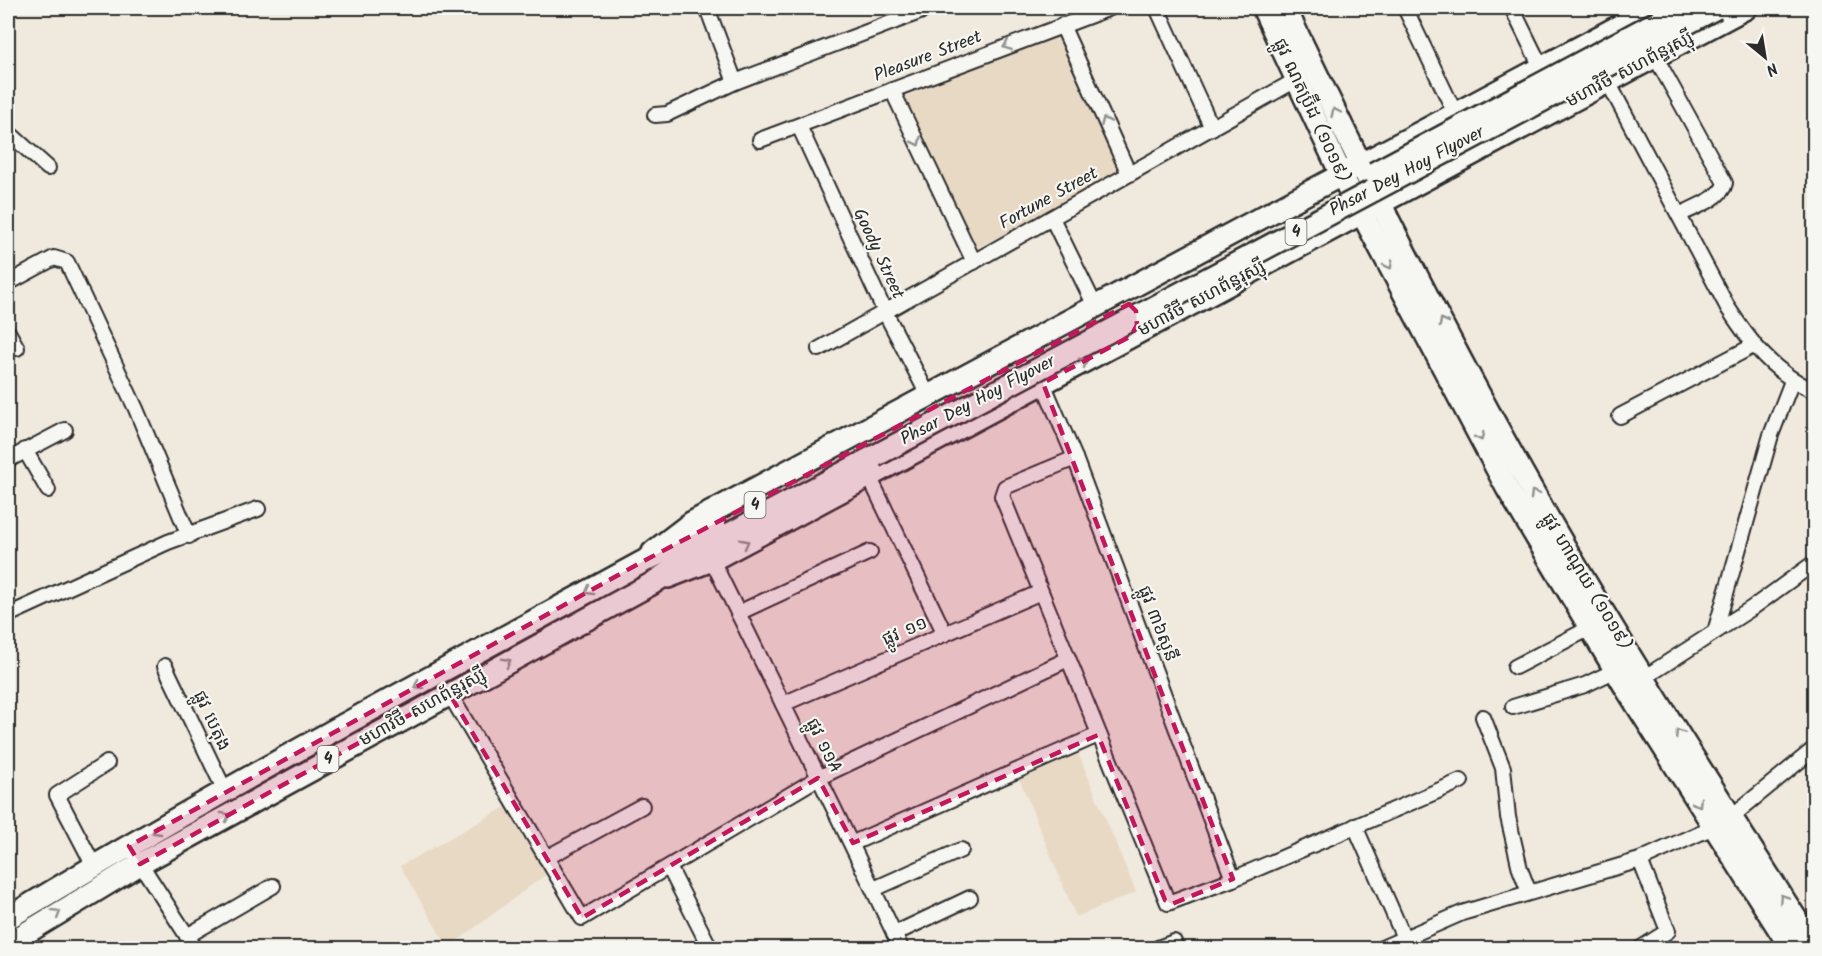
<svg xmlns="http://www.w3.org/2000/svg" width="1822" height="956" font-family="Kalam,'Noto Sans Khmer',sans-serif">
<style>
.built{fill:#e8d9c4}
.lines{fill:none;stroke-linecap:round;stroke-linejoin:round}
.minor-casing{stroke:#2b2b2b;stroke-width:18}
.primary-casing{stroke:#2b2b2b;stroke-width:26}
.trunk-casing{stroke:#2b2b2b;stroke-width:26}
.minor{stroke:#f6f6f2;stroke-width:14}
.primary{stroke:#f6f6f2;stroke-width:21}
.trunk{stroke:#f6f6f2;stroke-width:21}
.trunk-bridge-casing{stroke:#2b2b2b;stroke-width:26;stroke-linecap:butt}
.trunk-bridge{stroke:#f6f6f2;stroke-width:21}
.oneway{stroke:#90908e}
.marked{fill:#c2185b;fill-opacity:0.2;stroke:#c2185b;stroke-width:4.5;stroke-dasharray:12 8;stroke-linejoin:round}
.labels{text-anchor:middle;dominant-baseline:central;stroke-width:4.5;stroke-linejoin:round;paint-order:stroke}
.shield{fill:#f6f6f2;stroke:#686867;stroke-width:1.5}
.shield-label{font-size:16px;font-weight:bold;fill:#2b2b2b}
.street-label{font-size:18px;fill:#2b2b2b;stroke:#f6f6f2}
</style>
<rect width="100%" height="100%" fill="#f0e9dd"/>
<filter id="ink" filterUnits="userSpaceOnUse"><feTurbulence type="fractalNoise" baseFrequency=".0167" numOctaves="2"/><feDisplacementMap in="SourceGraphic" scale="12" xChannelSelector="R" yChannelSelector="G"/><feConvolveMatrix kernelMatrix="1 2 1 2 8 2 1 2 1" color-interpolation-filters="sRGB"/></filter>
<g filter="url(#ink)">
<g class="built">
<path d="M 1067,25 L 1133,174 L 961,255 L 891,103 Z"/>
<path d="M 1076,748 L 1136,892 L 1076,917 L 1017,773 Z"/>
<path d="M 511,804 L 549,872 L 448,948 L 400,866 Z"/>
</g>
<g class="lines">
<defs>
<g id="minor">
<path d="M 707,8 L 735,82"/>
<path d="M 1157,8 L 1212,128"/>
<path d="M 1405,8 L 1455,113"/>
<path d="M 1512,8 L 1541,67"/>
<path d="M 1062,25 L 1129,174"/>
<path d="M 1655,56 L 1725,183 C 1722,199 1692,208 1679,215"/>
<path d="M 1608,82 L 1728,308 C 1752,345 1774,373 1814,391"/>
<path d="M 892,90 L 974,262"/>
<path d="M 655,115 L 667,114 L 735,82 L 930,8"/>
<path d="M 799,126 L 885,312 L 928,395"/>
<path d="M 8,132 L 48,168"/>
<path d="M 760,140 L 1110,8"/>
<path d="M 1052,218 L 1095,306"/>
<path d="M 8,283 L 54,258 L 67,262 L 136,409 L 189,536"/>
<path d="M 8,332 L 17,348"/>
<path d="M 819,349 L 1296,80"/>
<path d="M 1043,383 L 1075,458 L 1233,879"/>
<path d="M 1620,416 L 1753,346"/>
<path d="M 25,450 L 48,490"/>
<path d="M 1075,458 L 1005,487 L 1002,496 L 1168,903 L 1233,879 L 1461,781"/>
<path d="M 8,460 L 65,430"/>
<path d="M 869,476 L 945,634"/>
<path d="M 712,560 C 776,690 840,819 901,948"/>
<path d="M 738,613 L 870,552"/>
<path d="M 8,615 L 168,542 L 258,509"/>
<path d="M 1715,632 L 1771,435 L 1792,381"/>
<path d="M 165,666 L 225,791"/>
<path d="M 1515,667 L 1590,628"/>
<path d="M 1639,681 L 1752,608 L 1814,563"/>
<path d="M 449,693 L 582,918 L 818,778 L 1068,659"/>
<path d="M 783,704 L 1041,592"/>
<path d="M 1513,707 L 1585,685 L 1616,670"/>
<path d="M 1483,717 L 1503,768 L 1508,817 L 1520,869 L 1529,892"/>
<path d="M 1731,817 L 1814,749"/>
<path d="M 1355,826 L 1404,938"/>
<path d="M 853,843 L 1098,735"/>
<path d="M 136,857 L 195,948"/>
<path d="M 546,858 L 642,806"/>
<path d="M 1640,860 L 1668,931 L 1641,948"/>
<path d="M 94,866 L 57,795 L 107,763"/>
<path d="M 669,867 L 710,948"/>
<path d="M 874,889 L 961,850"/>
<path d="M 894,934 L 970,898"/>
<path d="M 187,936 L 273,886"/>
<path d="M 1158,948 L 1174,942"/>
<path d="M 1382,948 L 1462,913 L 1640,860 L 1713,827"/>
</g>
<g id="primary">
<path d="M 1263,8 L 1341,174 L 1507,488 L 1626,688 L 1791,948"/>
<path d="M 1285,8 C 1361,167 1440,327 1527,481 C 1616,640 1716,793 1814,947"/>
<path d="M 653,552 L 691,523 L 1653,8"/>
<path d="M 668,577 L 712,560 L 1746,8"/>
</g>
<g id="trunk">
<path d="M 8,918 C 213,793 426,680 637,565 C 662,551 689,541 715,527"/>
<path d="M 8,944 L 140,864 L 653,583 L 707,546 L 875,456"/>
</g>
</defs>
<use href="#minor" class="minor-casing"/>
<use href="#primary" class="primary-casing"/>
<use href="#trunk" class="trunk-casing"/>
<use href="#minor" class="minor"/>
<use href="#primary" class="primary"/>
<use href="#trunk" class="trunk"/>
<defs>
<g id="trunk-bridge">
<path d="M 1374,173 L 1683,8"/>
<path d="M 875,456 L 1716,8"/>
</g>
</defs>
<use href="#trunk-bridge" class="trunk-bridge-casing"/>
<use href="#trunk-bridge" class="trunk-bridge"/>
</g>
<defs><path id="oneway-chevron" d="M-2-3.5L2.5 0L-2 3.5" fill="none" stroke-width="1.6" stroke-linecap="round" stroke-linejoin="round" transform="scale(1.5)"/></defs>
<g class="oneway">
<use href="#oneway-chevron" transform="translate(1007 46) rotate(159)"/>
<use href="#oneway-chevron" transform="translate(1335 112) rotate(-115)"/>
<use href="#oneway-chevron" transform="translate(1105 121) rotate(-114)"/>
<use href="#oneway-chevron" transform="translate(917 142) rotate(64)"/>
<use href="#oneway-chevron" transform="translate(1389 265) rotate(62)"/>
<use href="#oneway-chevron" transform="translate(1443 322) rotate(-118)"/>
<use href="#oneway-chevron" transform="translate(1084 362) rotate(-28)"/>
<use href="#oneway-chevron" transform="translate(1480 437) rotate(63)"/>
<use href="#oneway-chevron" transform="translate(1534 494) rotate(-120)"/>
<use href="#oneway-chevron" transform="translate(745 543) rotate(-28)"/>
<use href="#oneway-chevron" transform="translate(589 591) rotate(151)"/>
<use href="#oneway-chevron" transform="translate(507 662) rotate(-28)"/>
<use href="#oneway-chevron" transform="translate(418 685) rotate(151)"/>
<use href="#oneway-chevron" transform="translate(1679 733) rotate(-122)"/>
<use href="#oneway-chevron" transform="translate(1698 803) rotate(58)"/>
<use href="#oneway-chevron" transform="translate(226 816) rotate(-29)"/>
<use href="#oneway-chevron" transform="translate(156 831) rotate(150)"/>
<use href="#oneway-chevron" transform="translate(1783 898) rotate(-123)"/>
<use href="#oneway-chevron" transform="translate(57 913) rotate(-31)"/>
</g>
</g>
<path class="marked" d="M 1129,304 L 1136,311 L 1137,325 L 1131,336 L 1043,383 L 1233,879 L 1172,904 L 1165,900 L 1098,735 L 853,843 L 818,778 L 582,918 L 449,693 L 140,864 L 129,846 L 640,563 Z"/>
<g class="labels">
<g class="shield">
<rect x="1285.5" y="219" width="21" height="26" rx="4.5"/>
<rect x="744.5" y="492" width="21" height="26" rx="4.5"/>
<rect x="317.5" y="746" width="21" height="26" rx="4.5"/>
</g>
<g class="shield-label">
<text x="1296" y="232">4</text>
<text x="755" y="505">4</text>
<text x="328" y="759">4</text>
</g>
<g class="street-label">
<text transform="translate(928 57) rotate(-21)">Pleasure Street</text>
<text transform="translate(1630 70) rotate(-28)">មហាវិថី សហព័ន្ធរុស្ស៊ី</text>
<text transform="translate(1311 111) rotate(65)">ផ្លូវ ណតប្រ៊ីដ (១០១៩)</text>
<text transform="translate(1407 172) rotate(-28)">Phsar Dey Hoy Flyover</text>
<text transform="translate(1049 199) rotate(-29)">Fortune Street</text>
<text transform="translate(878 254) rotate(65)">Goody Street</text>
<text transform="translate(1202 299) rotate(-28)">មហាវិថី សហព័ន្ធរុស្ស៊ី</text>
<text transform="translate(978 401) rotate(-28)">Phsar Dey Hoy Flyover</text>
<text transform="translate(1586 582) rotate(59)">ផ្លូវ ហាណូយ (១០១៩)</text>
<text transform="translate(1157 624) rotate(69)">ផ្លូវ ៣៦សូនី</text>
<text transform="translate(905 632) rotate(-23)">ផ្លូវ ១១</text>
<text transform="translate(423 708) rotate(-29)">មហាវិថី សហព័ន្ធរុស្ស៊ី</text>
<text transform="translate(211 721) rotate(65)">ផ្លូវ បេតុង</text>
<text transform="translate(823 746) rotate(64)">ផ្លូវ ១១A</text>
</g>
</g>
<rect width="1822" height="956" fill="none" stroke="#f6f6f2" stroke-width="30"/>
<rect x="15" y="15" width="1792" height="926" fill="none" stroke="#2b2b2b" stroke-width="2" filter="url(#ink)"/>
<g transform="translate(1765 57) rotate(150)" stroke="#f6f6f2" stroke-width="4.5" paint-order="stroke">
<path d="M0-4.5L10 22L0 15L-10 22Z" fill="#2b2b2b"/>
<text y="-9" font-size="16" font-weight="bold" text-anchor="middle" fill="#2b2b2b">N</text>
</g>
</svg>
